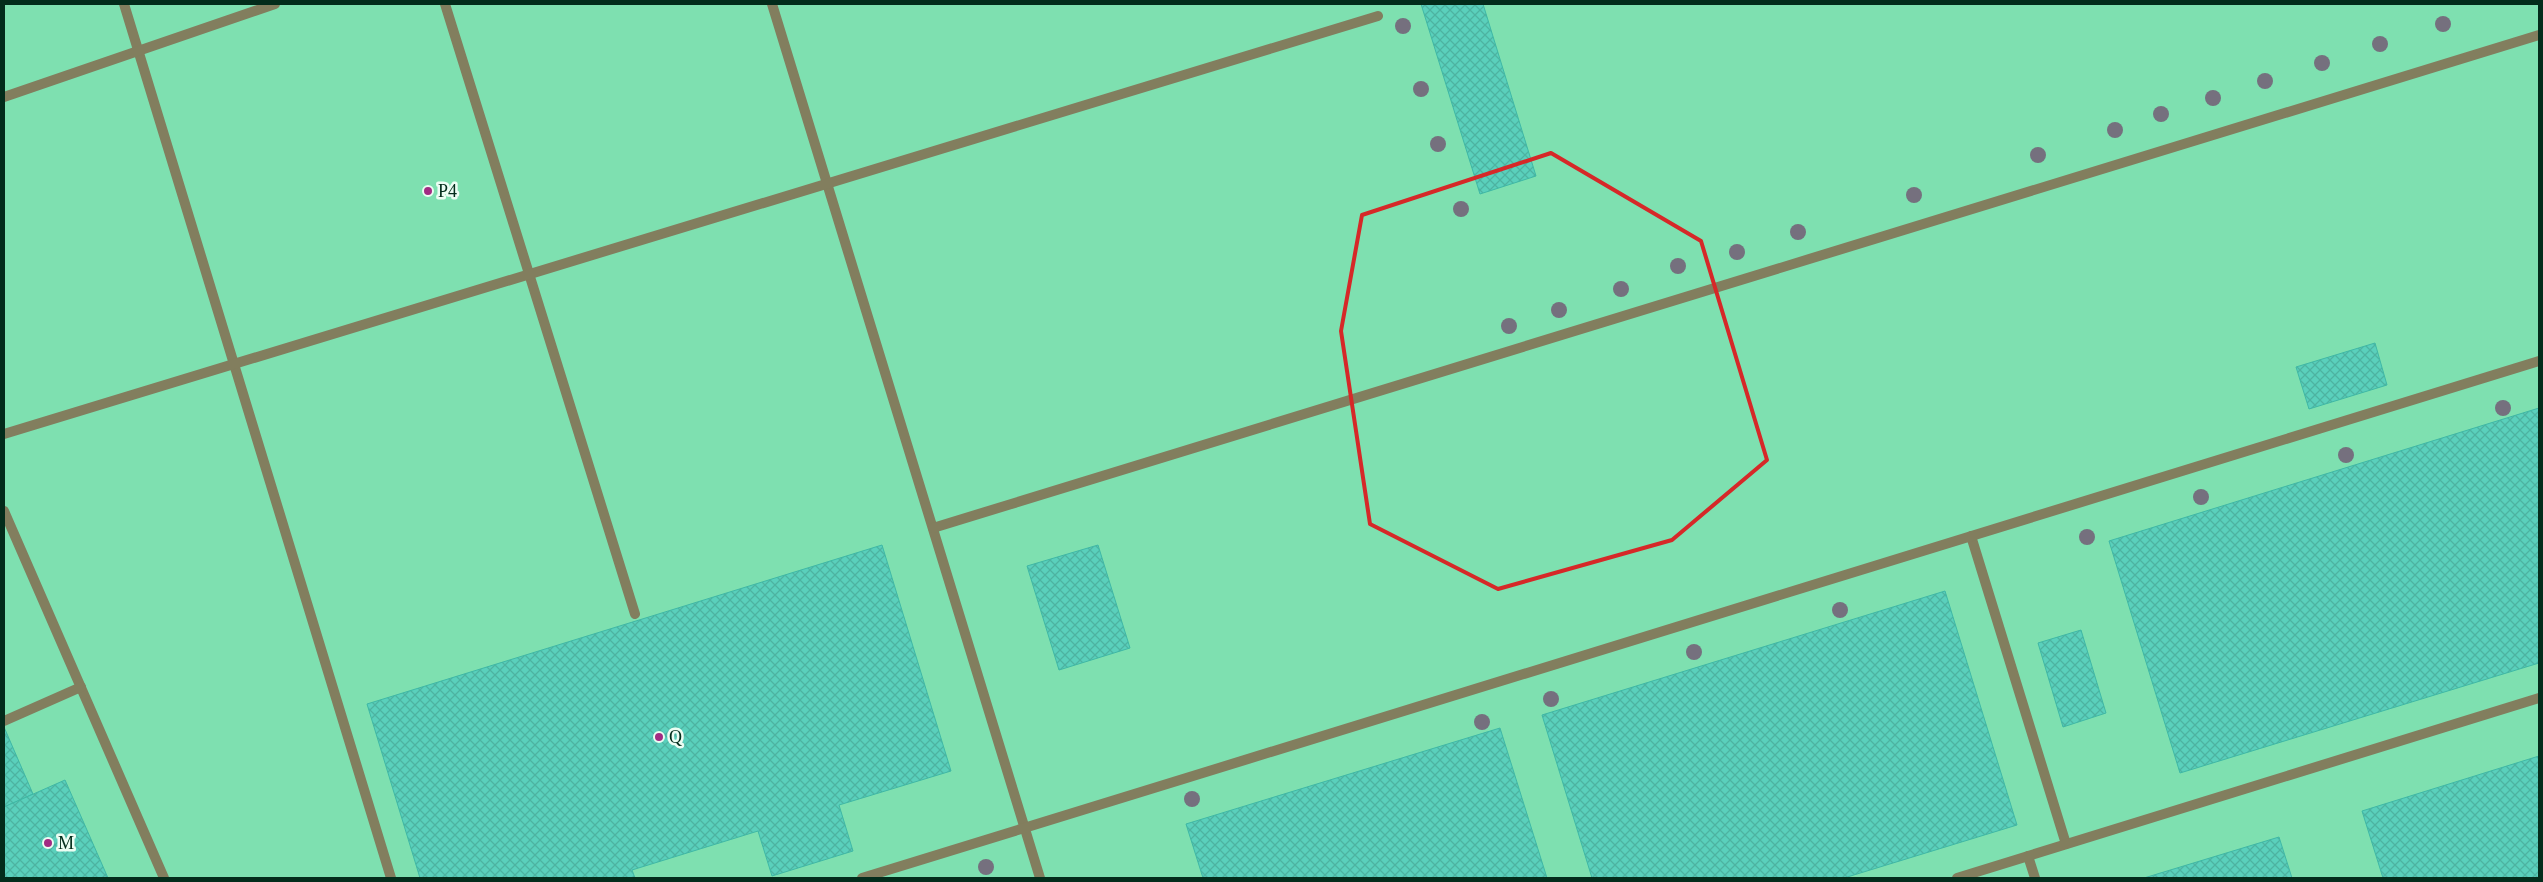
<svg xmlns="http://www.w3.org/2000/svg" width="2543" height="882" font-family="'Times New Roman',serif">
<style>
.built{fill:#7ee0b0}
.building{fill:url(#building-cross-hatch);stroke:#3fb8a5}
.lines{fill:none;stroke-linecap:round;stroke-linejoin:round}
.service{stroke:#827e5e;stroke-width:10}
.tree{fill:#75707e}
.marked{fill:none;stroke:#d62828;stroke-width:4;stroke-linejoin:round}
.poi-dot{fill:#a22b83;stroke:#ecfdf3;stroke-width:2}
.labels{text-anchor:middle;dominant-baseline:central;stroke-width:5;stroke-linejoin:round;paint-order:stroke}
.poi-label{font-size:18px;fill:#032c1b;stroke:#ecfdf3;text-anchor:start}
</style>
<defs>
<pattern id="building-cross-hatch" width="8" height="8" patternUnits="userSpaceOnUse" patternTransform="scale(1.25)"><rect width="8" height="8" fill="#5ad0bc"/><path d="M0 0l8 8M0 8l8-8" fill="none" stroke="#4db3a1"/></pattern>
</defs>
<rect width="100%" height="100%" fill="#93eebf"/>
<rect class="built" x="4" y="4" width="2535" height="874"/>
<g class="building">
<path d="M 1421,4 L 1483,4 L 1536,176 L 1480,194 Z"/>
<path d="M 2375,343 L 2387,385 L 2309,409 L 2296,367 Z"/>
<path d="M 2539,408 L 2539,663 L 2180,773 L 2109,541 Z"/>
<path d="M 882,545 L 951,771 L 839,805 L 853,851 L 772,876 L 758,831 L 632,870 L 635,878 L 420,878 L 367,704 Z"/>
<path d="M 1098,545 L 1130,648 L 1059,670 L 1027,566 Z"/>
<path d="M 1945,591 L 2017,825 L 1844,878 L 1592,878 L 1542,715 Z"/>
<path d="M 2081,630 L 2106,713 L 2063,727 L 2038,643 Z"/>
<path d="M 4,727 L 33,794 L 4,807 Z"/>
<path d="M 1500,728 L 1547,878 L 1203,878 L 1186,824 Z"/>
<path d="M 2539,756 L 2539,878 L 2383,878 L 2362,811 Z"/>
<path d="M 65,780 L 108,878 L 4,878 L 4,807 Z"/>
<path d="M 2279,837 L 2292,878 L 2144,878 Z"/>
</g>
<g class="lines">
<g class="service">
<path d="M 124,4 L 391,878"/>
<path d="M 445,4 L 635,614"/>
<path d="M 772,4 L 1040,878"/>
<path d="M 4,97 L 275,4"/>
<path d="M 4,434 L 1378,16"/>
<path d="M 4,511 L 164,878"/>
<path d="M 933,528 L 2539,35"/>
<path d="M 1971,536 L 2066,844"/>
<path d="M 4,721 L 81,687"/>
<path d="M 2028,856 L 2035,878"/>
<path d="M 862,878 L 2539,361"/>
<path d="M 1957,878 L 2539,698"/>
</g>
</g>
<g class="tree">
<circle cx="2443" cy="24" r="8"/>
<circle cx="1403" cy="26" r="8"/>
<circle cx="2380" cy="44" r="8"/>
<circle cx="2322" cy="63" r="8"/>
<circle cx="2265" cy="81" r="8"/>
<circle cx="1421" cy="89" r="8"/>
<circle cx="2213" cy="98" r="8"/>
<circle cx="2161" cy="114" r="8"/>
<circle cx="2115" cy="130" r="8"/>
<circle cx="1438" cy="144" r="8"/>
<circle cx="2038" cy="155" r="8"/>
<circle cx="1914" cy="195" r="8"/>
<circle cx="1461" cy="209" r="8"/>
<circle cx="1798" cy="232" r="8"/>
<circle cx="1737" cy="252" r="8"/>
<circle cx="1678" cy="266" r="8"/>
<circle cx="1621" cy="289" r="8"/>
<circle cx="1559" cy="310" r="8"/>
<circle cx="1509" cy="326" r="8"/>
<circle cx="2503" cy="408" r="8"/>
<circle cx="2346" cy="455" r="8"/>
<circle cx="2201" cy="497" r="8"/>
<circle cx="2087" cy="537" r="8"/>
<circle cx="1840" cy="610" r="8"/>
<circle cx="1694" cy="652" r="8"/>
<circle cx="1551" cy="699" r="8"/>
<circle cx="1482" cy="722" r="8"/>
<circle cx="1192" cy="799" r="8"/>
<circle cx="986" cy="867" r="8"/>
</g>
<path class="marked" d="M 1551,153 L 1701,241 L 1767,460 L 1672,540 L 1498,589 L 1370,524 L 1341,331 L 1362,215 Z"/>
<g class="poi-dot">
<circle cx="428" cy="191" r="5"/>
<circle cx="659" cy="737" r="5"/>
<circle cx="48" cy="843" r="5"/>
</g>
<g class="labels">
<g class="poi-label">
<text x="438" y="191">P4</text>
<text x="669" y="737">Q</text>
<text x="58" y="843">M</text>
</g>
</g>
<rect width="2543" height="882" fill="none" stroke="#032c1b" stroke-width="10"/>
</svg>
